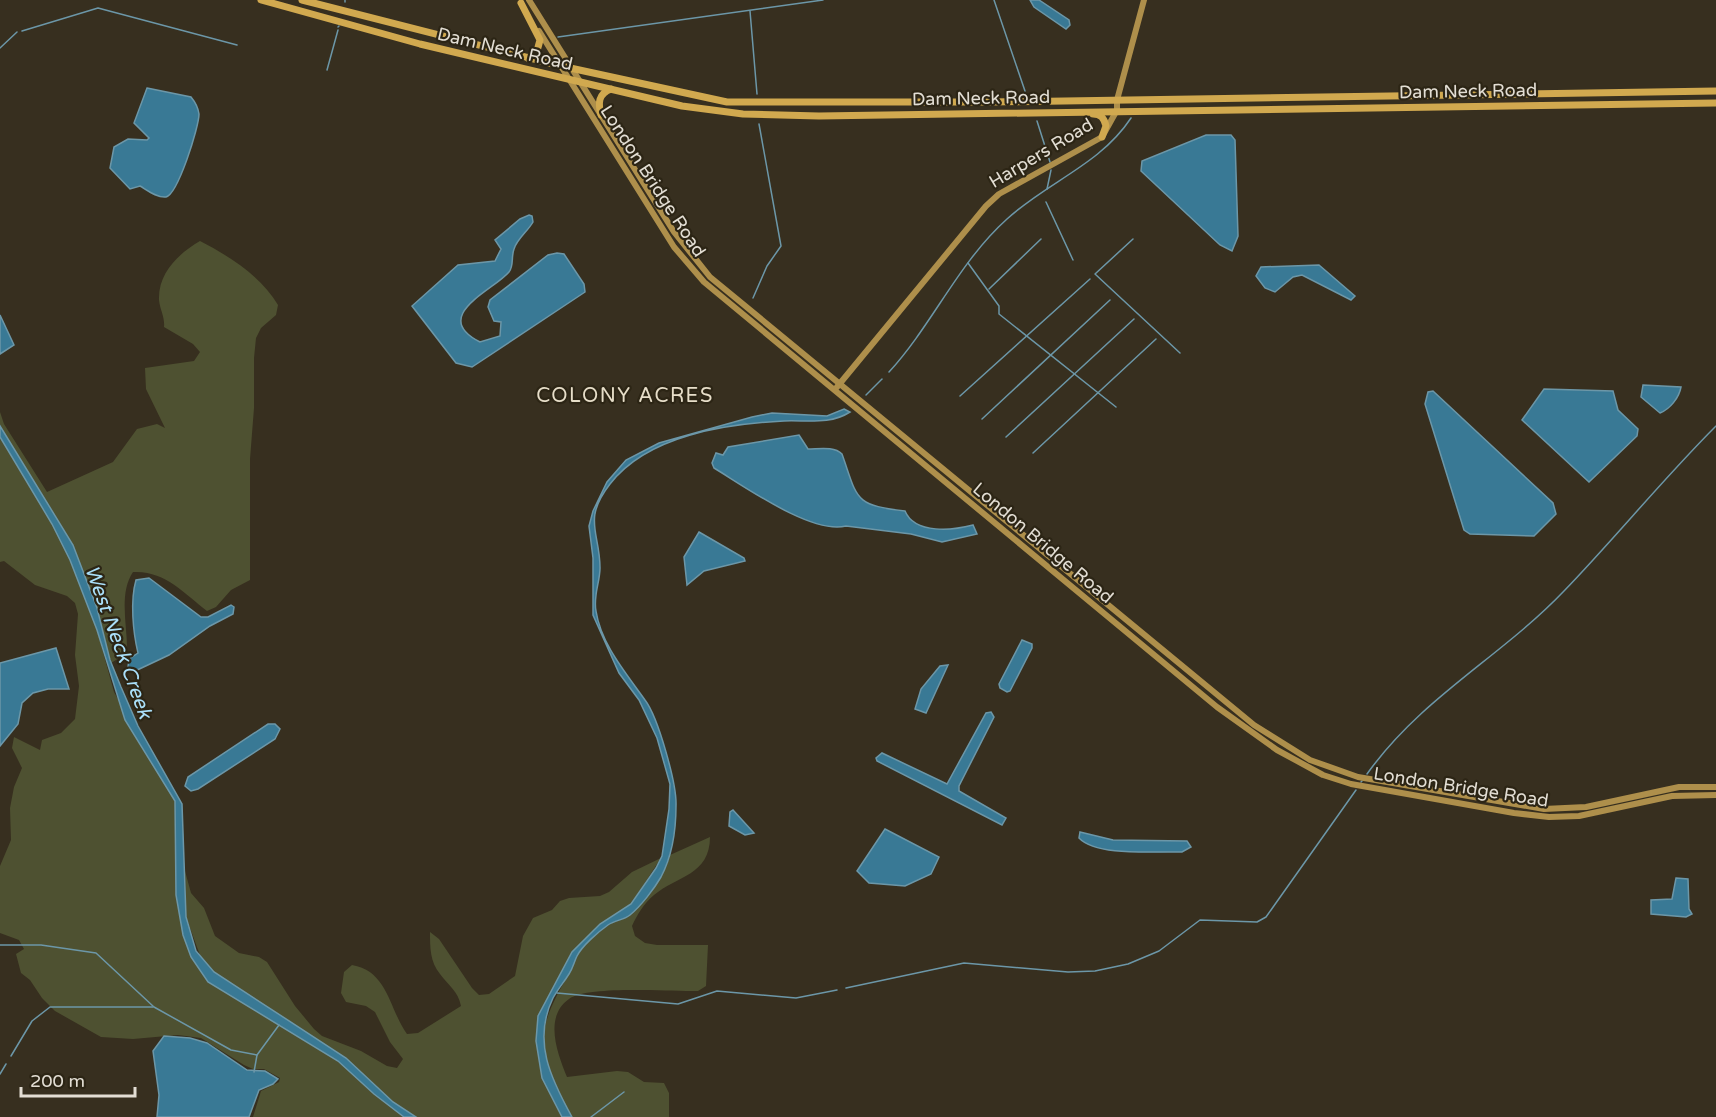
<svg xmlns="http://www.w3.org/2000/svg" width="1716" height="1117" font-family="'Varela Round',sans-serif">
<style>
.green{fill:#4e5131}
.water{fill:#397995;stroke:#6c97a8;stroke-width:1.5}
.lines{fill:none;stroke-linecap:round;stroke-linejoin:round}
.stream{stroke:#6c97a8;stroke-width:1.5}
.secondary{stroke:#ae8f4b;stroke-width:6}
.primary{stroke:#d1a94f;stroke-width:7}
.labels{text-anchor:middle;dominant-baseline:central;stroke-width:4.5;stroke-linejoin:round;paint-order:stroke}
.street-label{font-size:18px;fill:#e3ded4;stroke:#2c2515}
.neighbourhood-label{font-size:20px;letter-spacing:1.5px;fill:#e7dec9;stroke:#2c2515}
.water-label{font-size:20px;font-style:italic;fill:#aadff9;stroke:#2c2515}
</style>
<rect width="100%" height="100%" fill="#372f1f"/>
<g class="green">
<path d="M 200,241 C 229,256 261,276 278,305 L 276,315 L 261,328 L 256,338 L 254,358 L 254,408 L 250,459 L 250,580 L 231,590 L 216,607 L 207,611 C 184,593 164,570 133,572 C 118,594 128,628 127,653 L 111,663 L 97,608 L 73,545 L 0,426 L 0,412 L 4,424 L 47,492 L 113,462 L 137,429 L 157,424 L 165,428 L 146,389 L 145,368 L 194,361 L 200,352 L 193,344 L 164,327 C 165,317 160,310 159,300 C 158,273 178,254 200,241 Z"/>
<path d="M 0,437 L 52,524 L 70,560 L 97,630 L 114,692 L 175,801 L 183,935 L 208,982 L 338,1061 L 374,1094 L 404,1117 L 253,1117 L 261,1091 L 279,1082 L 280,1078 L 264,1069 L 253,1069 L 244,1065 L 201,1038 L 178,1035 L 133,1039 L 101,1037 L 55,1011 L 42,998 L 30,980 L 21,973 L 16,954 L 24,949 L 19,940 L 0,933 L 0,866 L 11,840 L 10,808 L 14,787 L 22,768 L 12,748 L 14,737 L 40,750 L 42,740 L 61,733 L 75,719 L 79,686 L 75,655 L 78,614 L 75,603 L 67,596 L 35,585 L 4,561 L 0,562 Z"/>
<path d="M 710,837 C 710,875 677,876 654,895 C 644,903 637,915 632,926 L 635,936 L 645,943 L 657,945 L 708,945 L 706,986 L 698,991 C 671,992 589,985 569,999 C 543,1017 558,1055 567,1077 L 617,1071 L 628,1072 L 644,1082 L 664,1083 L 669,1093 L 669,1117 L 572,1117 C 538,1054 531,1037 569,974 C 573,967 574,959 579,953 C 585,944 599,931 609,925 C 615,920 624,920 630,915 C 643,905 667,872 670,855 Z"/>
<path d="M 661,858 L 631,904 L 600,924 L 572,952 L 538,1016 L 542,1078 L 562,1117 L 416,1117 L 393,1102 L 346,1058 L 213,972 L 201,958 L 186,917 L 185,871 L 191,893 L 204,908 L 215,936 L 239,953 L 259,957 L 267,962 L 295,1006 L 314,1029 L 322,1036 L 361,1051 L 387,1066 L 397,1068 L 403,1059 L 390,1042 L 375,1012 L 366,1006 L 346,1002 L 341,993 L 344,972 L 352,965 C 388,971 389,1009 407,1034 L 418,1033 L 461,1006 C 458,991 449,986 440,974 C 430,962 430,947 430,932 L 439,939 L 472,988 L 479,995 L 489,994 L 515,976 L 523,936 L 533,918 L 552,910 L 560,901 L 569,898 L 600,896 L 609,892 L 632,872 Z"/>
</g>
<g class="water">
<path d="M 1030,0 L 1039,0 L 1069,20 L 1070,25 L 1066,29 L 1034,7 Z"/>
<path d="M 147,88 L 191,97 C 196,103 198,107 199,114 C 199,127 178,194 166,197 C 157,198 147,190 140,186 L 130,189 L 110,168 L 114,147 L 128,139 L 147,140 L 149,138 L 134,123 Z"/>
<path d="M 1206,135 L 1231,135 L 1235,140 L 1238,236 L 1232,251 L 1220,245 L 1141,171 L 1142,161 Z"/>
<path d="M 529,215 L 532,216 L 533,222 C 528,231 517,239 514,249 C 511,257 514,266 509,272 C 494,290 429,316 480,342 L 500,336 L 501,322 L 494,321 L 488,307 L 490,300 L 548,255 L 557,253 L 564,254 L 584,284 L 585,292 L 472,367 L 456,363 L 412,306 L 458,265 L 495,261 L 501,249 L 495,240 L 520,219 Z"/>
<path d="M 1319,265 L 1355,296 L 1351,300 L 1302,275 L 1293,277 L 1275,292 L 1265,288 L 1256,276 L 1261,267 Z"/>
<path d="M 0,315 L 14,345 L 0,354 Z"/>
<path d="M 1643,385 L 1681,387 C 1679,398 1670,409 1660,413 L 1641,397 Z"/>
<path d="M 1544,389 L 1613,391 L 1618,410 L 1638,429 L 1637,436 L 1589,482 L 1522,420 Z"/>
<path d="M 1433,391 L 1553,503 L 1556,514 L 1534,536 L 1470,534 L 1464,530 L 1425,404 L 1428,392 Z"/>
<path d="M 844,409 L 850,412 C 830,425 807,420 784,421 C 726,424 648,435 610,484 C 582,520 600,532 600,568 C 600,582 593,596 596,611 C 601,644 626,673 645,700 C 658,717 677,784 676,806 C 676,829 672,856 661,877 C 654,889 641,906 630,915 C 624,920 615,920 608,925 C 598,932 582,946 577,956 C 574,962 573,968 569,974 C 564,982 558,989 553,998 C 532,1041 551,1079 572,1117 L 562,1117 L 542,1078 L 536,1041 L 538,1016 L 572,952 L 600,924 L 631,904 L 656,868 L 662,856 L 669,809 L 670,784 L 657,738 L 639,700 L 619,673 L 593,615 L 593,558 L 589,526 L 593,511 L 607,482 L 626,460 L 659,443 L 752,417 L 772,413 L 827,416 Z"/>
<path d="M 0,426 L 73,545 L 97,608 L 110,660 L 121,687 L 138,726 L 182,804 L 186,917 L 196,951 L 214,972 L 346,1058 L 393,1102 L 416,1117 L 404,1117 L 374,1094 L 338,1061 L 208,982 L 191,957 L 183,935 L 176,895 L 175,801 L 125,720 L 97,630 L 70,560 L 52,524 L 0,437 Z"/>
<path d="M 799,435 L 808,449 C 819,449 834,446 842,454 C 858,499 853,505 905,511 C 915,535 954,530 973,525 L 977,534 L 942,542 L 911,534 L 846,526 C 812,535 744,486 714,468 L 712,463 L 716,453 L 723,455 L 728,447 Z"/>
<path d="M 699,532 L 744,558 L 745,561 L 704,571 L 687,585 L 684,557 Z"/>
<path d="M 149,578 L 201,617 L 208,617 L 231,605 L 234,607 L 233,614 L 210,626 L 169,655 L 133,672 L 128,667 L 129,659 L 138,653 C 133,632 130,601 136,580 Z"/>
<path d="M 1022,640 L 1032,644 L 1032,648 L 1010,691 L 1007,692 L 1000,688 L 999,684 Z"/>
<path d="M 56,648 L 69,689 L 48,689 L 33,693 L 22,703 L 18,724 L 0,746 L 0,663 Z"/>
<path d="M 948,665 L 926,713 L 915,709 L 921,689 L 940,666 Z"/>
<path d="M 991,712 L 994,717 L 959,786 L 959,791 L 1006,818 L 1002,825 L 877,761 L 876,758 L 882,753 L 947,784 L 986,713 Z"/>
<path d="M 268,724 L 275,724 L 280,729 L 275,739 L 198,789 L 191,791 L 185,786 L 188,777 Z"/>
<path d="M 733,810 L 754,833 L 745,835 L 729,826 L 730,812 Z"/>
<path d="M 885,829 L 939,857 L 931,874 L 905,886 L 869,883 L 857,871 Z"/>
<path d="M 1080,832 L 1113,840 L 1187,841 L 1191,847 L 1182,852 C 1156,851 1097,857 1079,838 Z"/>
<path d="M 1676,878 L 1688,879 L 1689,909 L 1692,914 L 1686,917 L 1651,914 L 1651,900 L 1672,899 Z"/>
<path d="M 164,1036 L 190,1038 L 207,1043 L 247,1070 L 265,1071 L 278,1079 L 273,1084 L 259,1090 L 249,1117 L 157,1117 L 159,1095 L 153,1051 Z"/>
</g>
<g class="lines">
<g class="stream">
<path d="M 994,0 L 1025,91"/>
<path d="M 345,2 L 345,0"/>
<path d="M 750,11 L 757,94"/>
<path d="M 338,27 L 339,26"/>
<path d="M 22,31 L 98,8 L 237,45"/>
<path d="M 558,37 L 823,0"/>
<path d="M 0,48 L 17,32"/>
<path d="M 327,70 L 338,30"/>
<path d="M 1037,121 L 1050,162"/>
<path d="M 1047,189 L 1051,170"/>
<path d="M 1046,202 L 1073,260"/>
<path d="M 1133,239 L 1095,274 L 1180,353"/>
<path d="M 968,263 L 999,306 L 999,314 L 1116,407"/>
<path d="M 989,289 L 1041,239"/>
<path d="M 753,298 L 767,266 L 781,246 L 759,124"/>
<path d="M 889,372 C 933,324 958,263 1007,219 C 1047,182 1100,165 1131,118"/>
<path d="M 866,395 L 882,379"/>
<path d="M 960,396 L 1090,279"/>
<path d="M 982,419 L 1110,300"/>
<path d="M 1006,437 L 1134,319"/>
<path d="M 1033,453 L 1156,339"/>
<path d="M 1367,774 C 1422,697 1501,657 1564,591 C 1616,537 1663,479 1716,426"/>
<path d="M 1361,782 L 1362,781"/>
<path d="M 0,945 L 41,945 L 96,953 L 154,1007 L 231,1050 L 257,1055"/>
<path d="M 846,988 L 964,963 L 1068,972 L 1095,971 L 1128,964 L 1159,951 L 1200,920 L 1257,922 L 1266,917 L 1356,790"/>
<path d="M 557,993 L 678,1004 L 717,991 L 796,998 L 837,990"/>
<path d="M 11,1056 L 32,1021 L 50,1007 L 153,1007"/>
<path d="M 254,1072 L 257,1055 L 279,1025"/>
<path d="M 0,1074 L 6,1064"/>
<path d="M 591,1117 L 624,1092"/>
</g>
<g class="secondary">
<path d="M 529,0 L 674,232 L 710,277 L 1254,725 L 1310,760 L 1358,777 L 1544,809 L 1586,807 L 1679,787 L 1716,787"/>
<path d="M 539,31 L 674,247 L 704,282 L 1217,707 L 1277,750 L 1323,775 L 1351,784 L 1514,813 L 1549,817 L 1579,816 L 1672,796 L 1716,795"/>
<path d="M 837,387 L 986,206 L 999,194 L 1102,137 L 1117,110 L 1117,100 L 1144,0"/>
</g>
<g class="primary">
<path d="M 261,0 L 420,44 L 682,106 L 743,114 L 819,116 L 1716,103"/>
<path d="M 302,0 L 561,66 L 727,102 L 993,102 L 1716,91"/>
<path d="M 521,3 L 540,40 L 537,51 L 528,58"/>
<path d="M 1093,114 C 1101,114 1104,118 1106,126 L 1102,137"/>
<path d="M 601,115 C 598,103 598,94 611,89"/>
</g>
</g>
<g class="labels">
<g class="street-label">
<text transform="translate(505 49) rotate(13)">Dam Neck Road</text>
<text transform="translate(1468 91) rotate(-1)">Dam Neck Road</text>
<text transform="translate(981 98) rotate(-1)">Dam Neck Road</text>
<text transform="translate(1041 153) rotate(-31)">Harpers Road</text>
<text transform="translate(653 181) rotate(57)">London Bridge Road</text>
<text transform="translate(1043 543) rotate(40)">London Bridge Road</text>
<text transform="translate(1461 787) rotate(9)">London Bridge Road</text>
</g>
<g class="neighbourhood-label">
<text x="625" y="396">COLONY ACRES</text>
</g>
<g class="water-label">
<text transform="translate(118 642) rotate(70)">West Neck Creek</text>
</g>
</g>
<path d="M21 1087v9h114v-9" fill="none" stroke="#e3ded4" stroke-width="3"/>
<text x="30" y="1087" font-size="18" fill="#e3ded4" stroke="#2c2515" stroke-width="4.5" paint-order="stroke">200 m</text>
</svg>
